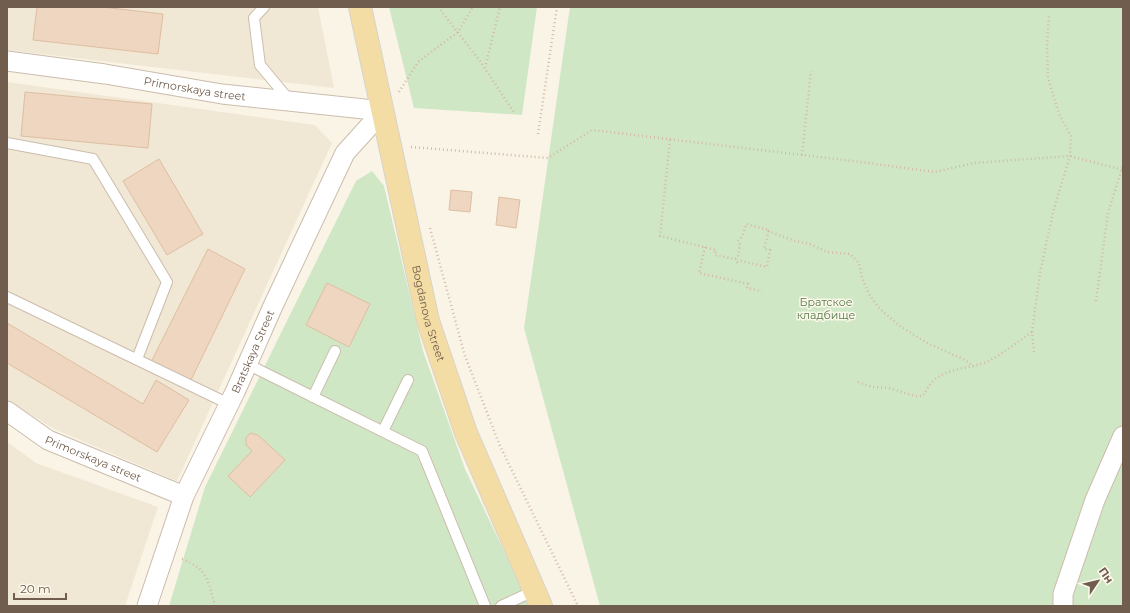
<svg xmlns="http://www.w3.org/2000/svg" width="1130" height="613" font-family="Montserrat,sans-serif">
<style>
.residential{fill:#f1e7d5}
.green{fill:#d0e7c5}
.building{fill:#eed6c0;stroke:#dfbea1}
.lines{fill:none;stroke-linecap:round;stroke-linejoin:round}
.service-casing{stroke:#cbbdad;stroke-width:12}
.minor-casing{stroke:#cbbdad;stroke-width:21}
.primary-casing{stroke:#d7d2cd;stroke-width:24}
.path{stroke:#d2baa3;stroke-width:2.5;stroke-dasharray:1 3;stroke-linecap:butt}
.service{stroke:#fff;stroke-width:10}
.minor{stroke:#fff;stroke-width:19}
.primary{stroke:#f4dda4;stroke-width:22}
.labels{text-anchor:middle;dominant-baseline:central;stroke-width:3;stroke-linejoin:round;paint-order:stroke}
.street-label{font-size:11px;fill:#715d4d;stroke:#fdf8ec}
.park-label{font-size:11px;fill:#547c49;stroke:#fdf8ec}
</style>
<rect width="100%" height="100%" fill="#faf4e6"/>
<g class="residential">
<path d="M 7,7 L 318,7 L 334,88 L 7,50 Z"/>
<path d="M 7,82 L 315,125 L 332,143 L 177,481 L 54,429 L 7,400 Z"/>
<path d="M 7,442 L 36,463 L 158,507 L 125,606 L 7,606 Z"/>
</g>
<g class="green">
<path d="M 389,7 L 537,7 L 522,115 L 414,108 Z"/>
<path d="M 570,7 L 1123,7 L 1123,606 L 600,606 L 524,328 Z"/>
<path d="M 372,171 L 384,186 L 423,351 L 465,469 L 530,606 L 169,606 L 205,487 L 356,181 Z"/>
</g>
<g class="building">
<path d="M 37,7 L 102,7 L 163,14 L 158,54 L 33,40 Z"/>
<path d="M 25,92 L 152,104 L 148,148 L 21,136 Z"/>
<path d="M 159,159 L 203,234 L 167,255 L 123,181 Z"/>
<path d="M 451,190 L 472,192 L 470,212 L 449,210 Z"/>
<path d="M 499,197 L 520,200 L 516,228 L 496,225 Z"/>
<path d="M 208,249 L 245,269 L 190,382 L 151,362 Z"/>
<path d="M 327,283 L 370,304 L 349,347 L 306,325 Z"/>
<path d="M 7,323 L 143,404 L 156,380 L 189,400 L 157,452 L 7,363 Z"/>
<path d="M 250,433 L 258,435 L 285,460 L 250,497 L 228,476 L 252,451 L 246,445 L 246,438 Z"/>
</g>
<g class="lines">
<defs>
<g id="service">
<path d="M 264,7 L 254,18 L 260,65 L 290,101"/>
<path d="M 7,143 L 93,159 L 167,282 L 137,359"/>
<path d="M 7,297 L 229,404"/>
<path d="M 247,364 L 422,451 L 485,606"/>
<path d="M 313,397 L 335,351"/>
<path d="M 383,431 L 408,380"/>
<path d="M 501,606 L 534,591"/>
</g>
<g id="minor">
<path id="s1" d="M 7,61 L 105,74 L 222,94 L 383,111"/>
<path id="s2" d="M 7,411 L 48,440 L 184,496"/>
<path id="s3" d="M 147,606 L 184,496 L 235,392 L 273,306 L 345,153 L 383,111"/>
<path d="M 1063,606 L 1063,594 L 1095,500 L 1123,436"/>
</g>
<g id="primary">
<path id="s4" d="M 360,7 L 428,321 L 466,433 L 541,606"/>
</g>
</defs>
<use href="#service" class="service-casing"/>
<use href="#minor" class="minor-casing"/>
<use href="#primary" class="primary-casing"/>
<g class="path">
<path d="M 438,7 L 480,61 L 515,114"/>
<path d="M 485,68 L 500,7"/>
<path d="M 399,92 L 418,62 L 458,32 L 473,7"/>
<path d="M 538,134 L 557,7"/>
<path d="M 670,140 L 660,236 L 716,250 L 715,255 L 735,259 L 738,257 L 740,245 L 738,241 L 742,237 L 746,224 L 769,230 L 764,249 L 770,250 L 767,267 L 741,261 L 737,262 L 735,259"/>
<path d="M 411,147 L 548,158 L 592,130 L 853,161 L 935,172 L 974,163 L 1070,156 L 1123,170"/>
<path d="M 802,155 L 811,71"/>
<path d="M 430,228 L 465,356 L 500,446 L 578,606"/>
<path d="M 768,231 L 795,241 L 810,244 L 827,252 L 850,254 L 859,263 L 862,278 L 869,294 L 878,307 L 895,322 L 903,328 L 927,343 L 965,360 L 974,367"/>
<path d="M 705,247 L 699,273 L 748,284 L 747,288 L 762,291"/>
<path d="M 1096,301 L 1108,213 L 1123,165"/>
<path d="M 1034,352 L 1032,332 L 1040,273 L 1053,212 L 1070,156 L 1071,136 L 1059,114 L 1048,78 L 1047,45 L 1049,14"/>
<path d="M 858,382 L 872,387 L 889,388 L 915,396 L 923,396 C 927,389 931,381 938,377 C 955,366 977,369 994,358 C 1007,350 1019,341 1032,332"/>
<path d="M 182,559 C 208,569 208,581 215,606"/>
</g>
<use href="#service" class="service"/>
<use href="#minor" class="minor"/>
<use href="#primary" class="primary"/>
</g>
<g class="labels">
<g class="street-label">
<text stroke="none"><textPath href="#s1" startOffset="190">Primorskaya street</textPath></text>
<text stroke="none"><textPath href="#s4" startOffset="314">Bogdanova Street</textPath></text>
<text stroke="none"><textPath href="#s3" startOffset="276">Bratskaya Street</textPath></text>
<text stroke="none"><textPath href="#s2" startOffset="99">Primorskaya street</textPath></text>
</g>
<g class="park-label">
<text x="826" y="302">Братское<tspan x="826" dy="13">кладбище</tspan></text>
</g>
</g>
<rect width="1130" height="613" fill="none" stroke="#715d4d" stroke-width="16"/>
<g transform="translate(1098 581) rotate(55)" stroke="#fdf8ec" stroke-width="3" paint-order="stroke">
<path d="M0-3L7 15L0 10L-7 15Z" fill="#715d4d"/>
<text y="-6" font-size="11" font-weight="bold" text-anchor="middle" fill="#715d4d">Пн</text>
</g>
<path d="M14 593v6h52v-6" fill="none" stroke="#715d4d" stroke-width="2"/>
<text x="20" y="593" font-size="12" fill="#715d4d" stroke="#fdf8ec" stroke-width="3" paint-order="stroke">20 m</text>
</svg>
